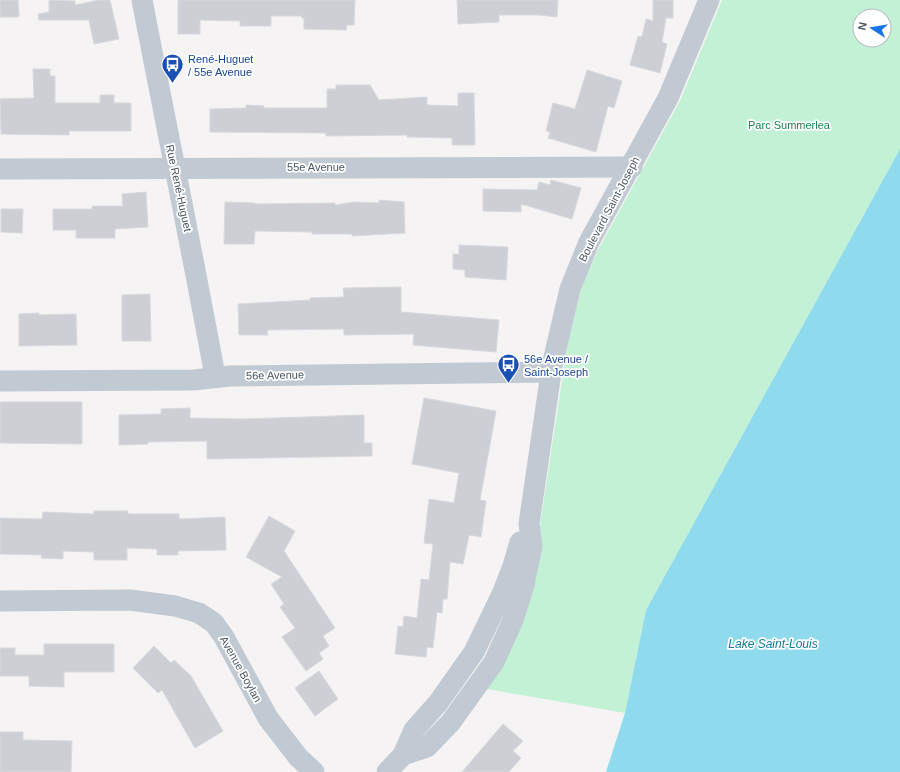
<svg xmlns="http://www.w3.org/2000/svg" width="900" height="772" font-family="Helvetica,sans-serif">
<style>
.green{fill:#c3f1d5;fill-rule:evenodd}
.water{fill:#90daee}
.building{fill:#cdcfd5;stroke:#d7d9de}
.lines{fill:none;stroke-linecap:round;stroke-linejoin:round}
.minor{stroke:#c1cad2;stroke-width:21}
.labels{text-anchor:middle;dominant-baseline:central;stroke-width:3.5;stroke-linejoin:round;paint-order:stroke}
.transit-label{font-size:11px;fill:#164399;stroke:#fff;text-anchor:start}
.park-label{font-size:11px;fill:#17864f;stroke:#fff}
.street-label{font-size:11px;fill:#4a5661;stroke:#fff}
.water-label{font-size:12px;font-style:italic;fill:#0c7c9b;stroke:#fff}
</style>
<rect width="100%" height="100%" fill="#f5f3f3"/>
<path class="green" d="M 722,0 L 900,0 L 900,149 L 646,610 L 625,713 L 487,689 L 533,571 L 568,341 L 582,286 L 599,248 L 680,101 ZM 860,16 L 884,16 L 884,40 L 860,40 Z"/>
<path class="water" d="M 900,149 L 900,772 L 606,772 L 625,713 L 646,610 Z"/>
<g class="building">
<path d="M 0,0 L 18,0 L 19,17 L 0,17 Z"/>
<path d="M 49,0 L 75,1 L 75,5 L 99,0 L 110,0 L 119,39 L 94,44 L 89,20 L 39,20 L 38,14 L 49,12 Z"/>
<path d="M 178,0 L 355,0 L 354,25 L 347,25 L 346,30 L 304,29 L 304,18 L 302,18 L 301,16 L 271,16 L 271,26 L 240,26 L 240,21 L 200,20 L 200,34 L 178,34 Z"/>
<path d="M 457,0 L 558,0 L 557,17 L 540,15 L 499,15 L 499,22 L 458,24 Z"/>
<path d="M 653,0 L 673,0 L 673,18 L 666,18 L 662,42 L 667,44 L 660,73 L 630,65 L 638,36 L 642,37 L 646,19 L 653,21 Z"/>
<path d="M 33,69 L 50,69 L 50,76 L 55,76 L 55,103 L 100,103 L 100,95 L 114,95 L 114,103 L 131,103 L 131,131 L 69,131 L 69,135 L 1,134 L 0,99 L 34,98 Z"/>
<path d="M 587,70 L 622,81 L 614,108 L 608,106 L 596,152 L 548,138 L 550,132 L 546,131 L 553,103 L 575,109 Z"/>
<path d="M 336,85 L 370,85 L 379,100 L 427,97 L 427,105 L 458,106 L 458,93 L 474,93 L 475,145 L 452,145 L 452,138 L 407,137 L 407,135 L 326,136 L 326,133 L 210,132 L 210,109 L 246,108 L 246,105 L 264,106 L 264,108 L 327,108 L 327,89 L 336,89 Z"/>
<path d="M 551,180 L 581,188 L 572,219 L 521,204 L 521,212 L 483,211 L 483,189 L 537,190 L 539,182 L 550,185 Z"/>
<path d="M 146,192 L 148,227 L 115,229 L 115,238 L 76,238 L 76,230 L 53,230 L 53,209 L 92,209 L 92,206 L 123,206 L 122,194 Z"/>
<path d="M 379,200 L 404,202 L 405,233 L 352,236 L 352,234 L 312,234 L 312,232 L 255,231 L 254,244 L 224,244 L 225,202 L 255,203 L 255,204 L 335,203 L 335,205 L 354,202 L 379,203 Z"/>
<path d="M 1,209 L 23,209 L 22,233 L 1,232 Z"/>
<path d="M 459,245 L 508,247 L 506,280 L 465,277 L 465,270 L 453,269 L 453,254 L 459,254 Z"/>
<path d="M 401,287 L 401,312 L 499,320 L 496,352 L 413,345 L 414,334 L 344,335 L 344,329 L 267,330 L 268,335 L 239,335 L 238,304 L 310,300 L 310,298 L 344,297 L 343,288 Z"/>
<path d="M 150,294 L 151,341 L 122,341 L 122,295 Z"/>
<path d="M 39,313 L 39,315 L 76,314 L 77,345 L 19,346 L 19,314 Z"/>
<path d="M 424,398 L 496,411 L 480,500 L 486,501 L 481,537 L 469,535 L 463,564 L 450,562 L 447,599 L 443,599 L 442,613 L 437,612 L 433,648 L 427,647 L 426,657 L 395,654 L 398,626 L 403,627 L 404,616 L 417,618 L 421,579 L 429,580 L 433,544 L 424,543 L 429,499 L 454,503 L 459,473 L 412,464 Z"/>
<path d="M 0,402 L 82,402 L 82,444 L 0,443 Z"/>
<path d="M 190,408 L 190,418 L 243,419 L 364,415 L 364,443 L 372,443 L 372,456 L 207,459 L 207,441 L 148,442 L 148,444 L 119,445 L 119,415 L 161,414 L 161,409 Z"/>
<path d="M 94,511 L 128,511 L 128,514 L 179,514 L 179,519 L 225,517 L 226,550 L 178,551 L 178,555 L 157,555 L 157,549 L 127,548 L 127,560 L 94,560 L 94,552 L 63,551 L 63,559 L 41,558 L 42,555 L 0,554 L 0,518 L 42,519 L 43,512 L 94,514 Z"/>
<path d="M 269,516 L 295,531 L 284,551 L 335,628 L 323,636 L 329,646 L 319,653 L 323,659 L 306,671 L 282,637 L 295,628 L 280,607 L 284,604 L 271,584 L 282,577 L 246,557 Z"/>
<path d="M 44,644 L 114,644 L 114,672 L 64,672 L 64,687 L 29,686 L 29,676 L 0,676 L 0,648 L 15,648 L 15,655 L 44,655 Z"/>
<path d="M 154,646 L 171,663 L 174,660 L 191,676 L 223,731 L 195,748 L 162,690 L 158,693 L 133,668 Z"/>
<path d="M 319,671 L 338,699 L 315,716 L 295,688 Z"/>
<path d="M 503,724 L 523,741 L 513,751 L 521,758 L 509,772 L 462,772 Z"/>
<path d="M 0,732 L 23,732 L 23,740 L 72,741 L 71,772 L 0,772 Z"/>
</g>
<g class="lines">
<g class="minor">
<path d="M 142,0 C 166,125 192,250 215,376"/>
<path d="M 0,169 L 632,167"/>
<path d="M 0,381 L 193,380 L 230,376 L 551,372"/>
<path d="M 0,601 L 130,600 L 175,606 L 199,613 L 214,623 L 224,637 L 268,718 L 298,757 L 314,772"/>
<path d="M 403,755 L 427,747 L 451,722 L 494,662 L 513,620 L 524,585 L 532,546 L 529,524 L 552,366 L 570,289 L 589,242 L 668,98 L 709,0"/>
<path d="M 387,772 L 403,755 L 414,730 L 438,703 L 474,652 L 503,592 L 513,566 L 520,542"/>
</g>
</g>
<defs>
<symbol id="bus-pin" viewBox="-11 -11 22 30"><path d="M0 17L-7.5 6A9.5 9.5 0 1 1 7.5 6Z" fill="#1a4fb4" stroke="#fff"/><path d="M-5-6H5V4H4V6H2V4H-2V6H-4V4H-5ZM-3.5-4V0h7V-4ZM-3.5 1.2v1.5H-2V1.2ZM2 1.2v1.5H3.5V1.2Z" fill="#fff"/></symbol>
</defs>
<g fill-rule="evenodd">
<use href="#bus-pin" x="160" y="52" width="25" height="34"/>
<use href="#bus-pin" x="496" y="352" width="25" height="34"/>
</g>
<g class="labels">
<g class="transit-label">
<text x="188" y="59">René-Huguet<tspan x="188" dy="13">/ 55e Avenue</tspan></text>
<text x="524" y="359">56e Avenue /<tspan x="524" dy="13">Saint-Joseph</tspan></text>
</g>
<g class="park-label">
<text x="789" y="125">Parc Summerlea</text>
</g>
<g class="street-label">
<text x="316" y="167">55e Avenue</text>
<text transform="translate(179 188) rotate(78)">Rue René-Huguet</text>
<text transform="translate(609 209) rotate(-62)">Boulevard Saint-Joseph</text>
<text transform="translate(275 375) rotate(-1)">56e Avenue</text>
<text transform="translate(241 669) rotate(61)">Avenue Boylan</text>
</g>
<g class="water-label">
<text x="773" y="644">Lake Saint-Louis</text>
</g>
</g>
<g transform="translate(872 28) rotate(282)"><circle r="19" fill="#ffffff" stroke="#b7bbc0"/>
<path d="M0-3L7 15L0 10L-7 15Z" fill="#1a73e8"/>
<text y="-6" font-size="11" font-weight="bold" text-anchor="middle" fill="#4a5661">N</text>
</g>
</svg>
